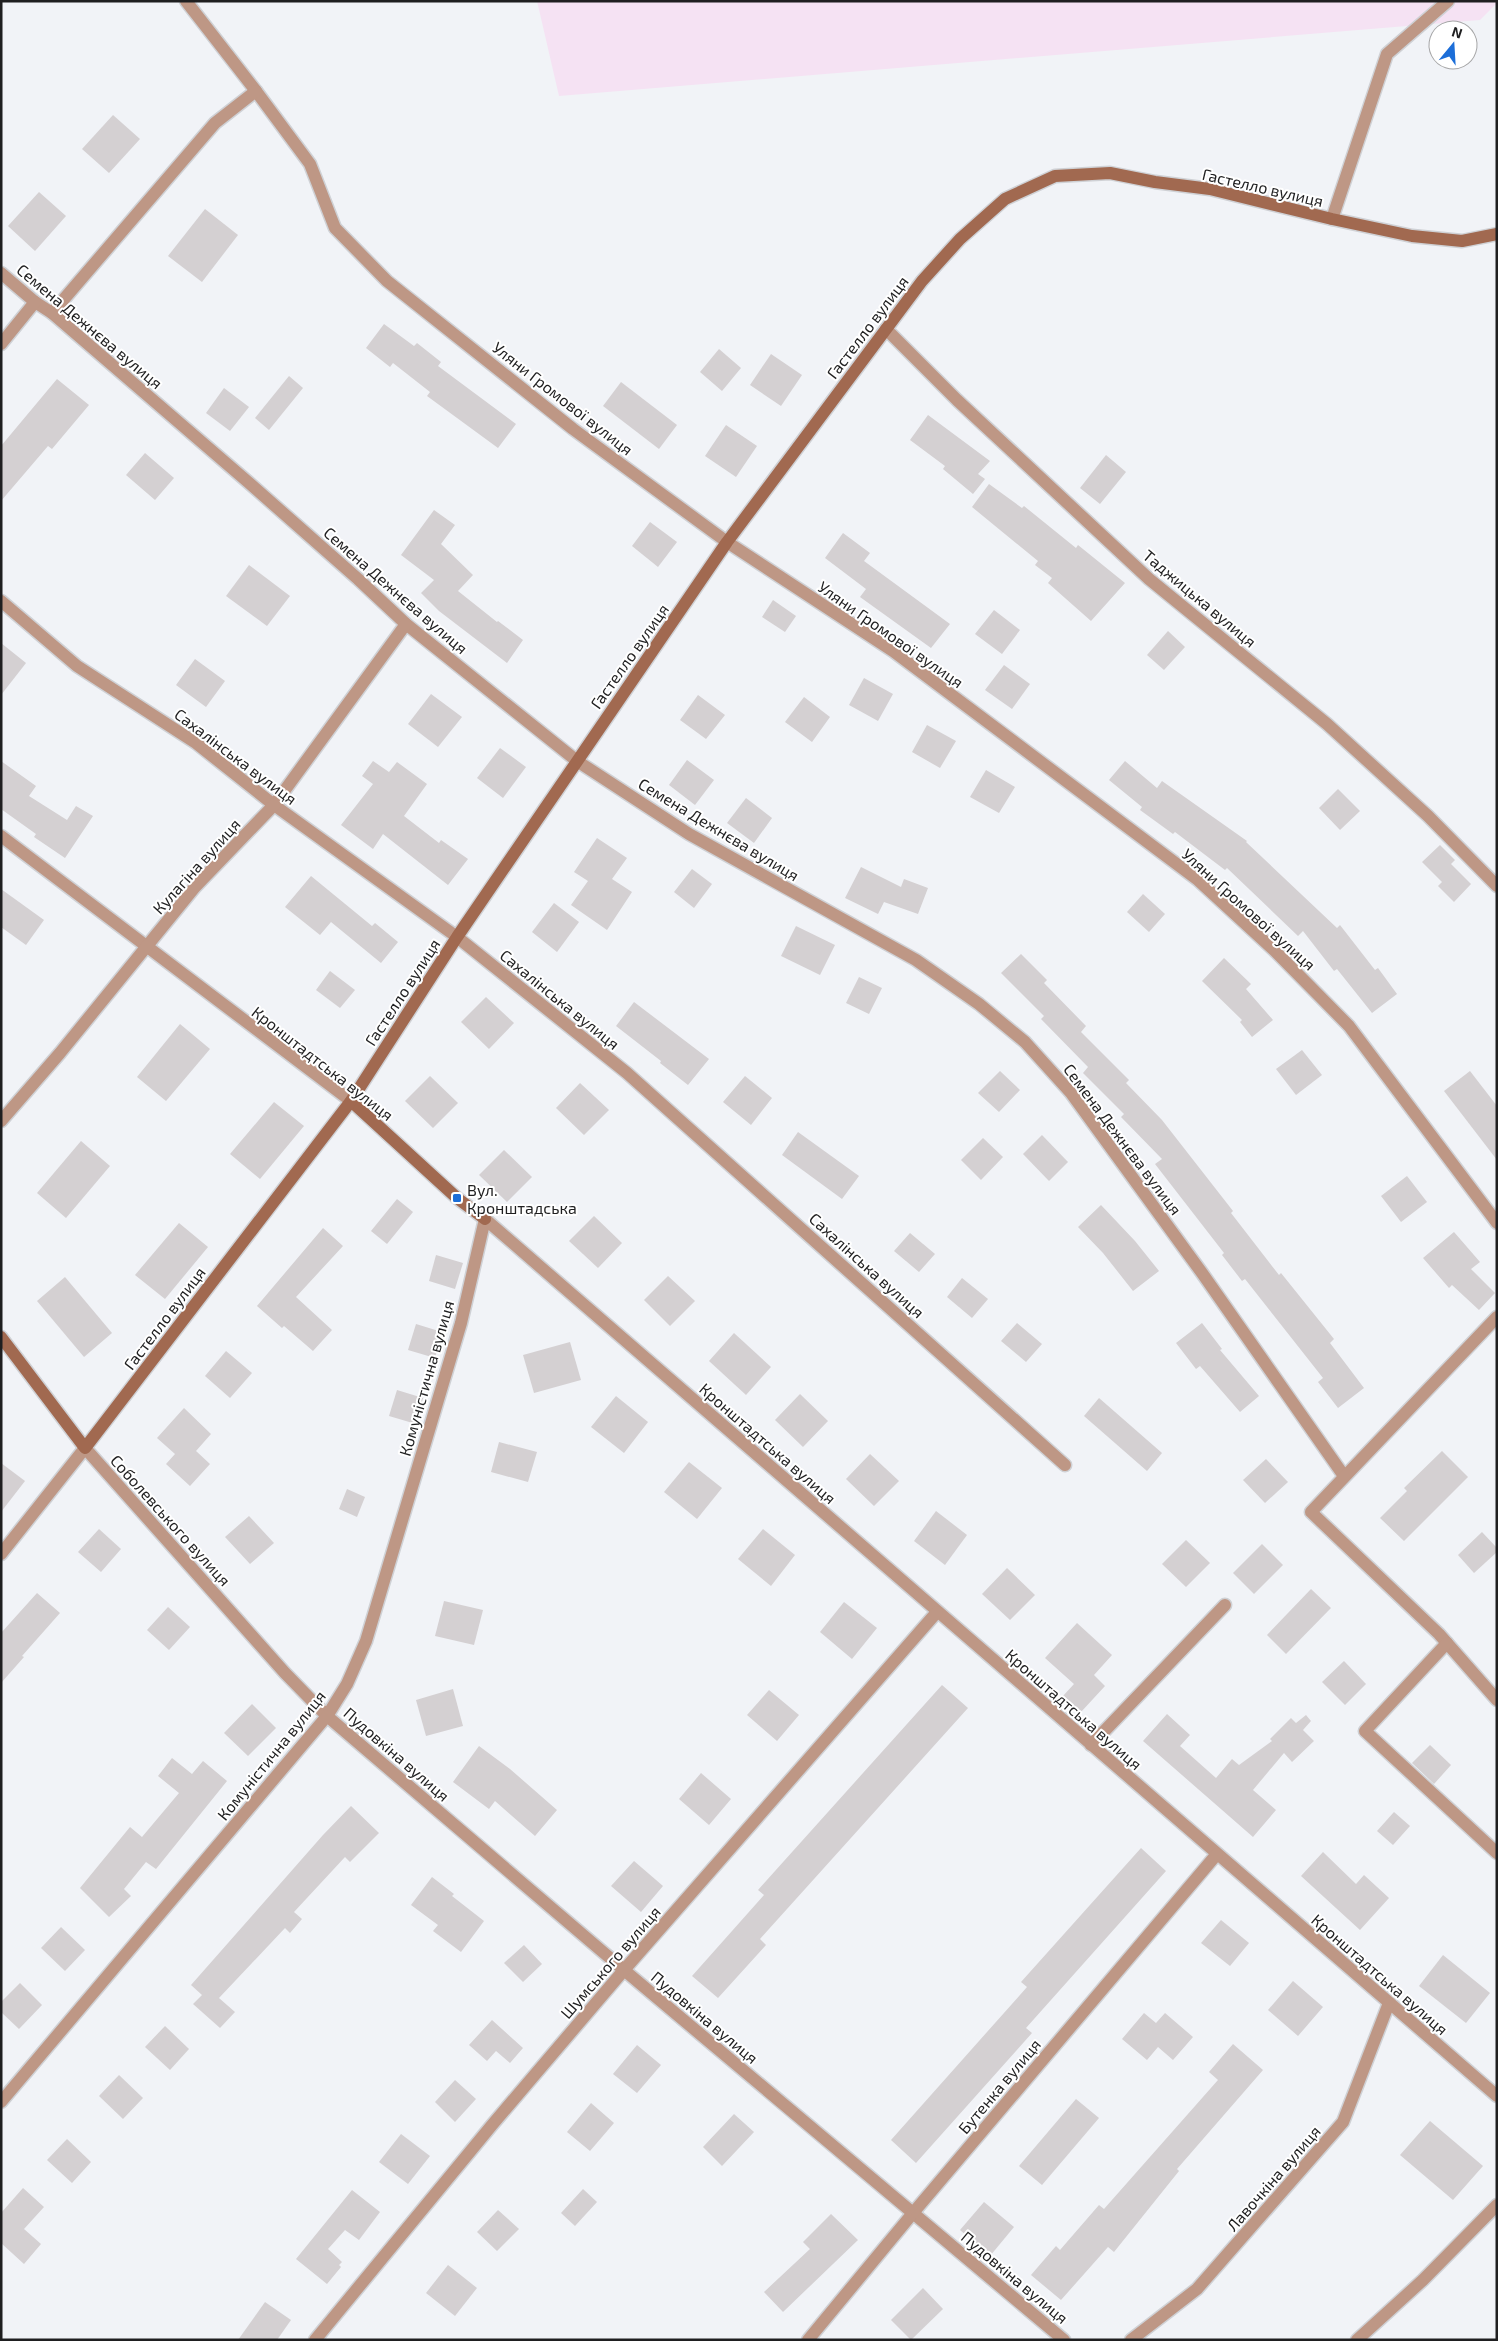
<svg xmlns="http://www.w3.org/2000/svg" width="1498" height="2341" font-family="'Exo 2',sans-serif">
<style>
.industrial{fill:#f5e2f3}
.building{fill:#d4d0d2}
.lines{fill:none;stroke-linecap:round;stroke-linejoin:round}
.street-casing{stroke:#cfd1d5;stroke-width:15}
.secondary-casing{stroke:#cfd1d5;stroke-width:15}
.street{stroke:#be9785;stroke-width:12}
.secondary{stroke:#a16950;stroke-width:12}
.poi-dot{fill:#1c6ed8;stroke:#fff;stroke-width:2}
.labels{text-anchor:middle;dominant-baseline:central;stroke-width:4;stroke-linejoin:round;paint-order:stroke}
.street-label{font-size:16px;fill:#1f1f20;stroke:#fff}
.poi-label{font-size:16px;fill:#1f1f20;stroke:#fff;text-anchor:start}
</style>
<rect width="100%" height="100%" fill="#f1f3f7"/>
<path class="industrial" d="M 537,1 L 1497,1 L 1497,3 L 1480,20 L 559,96 Z"/>
<g class="building">
<path d="M 113,115 L 140,139 L 109,173 L 82,149 Z"/>
<path d="M 39,192 L 66,216 L 35,251 L 8,226 Z"/>
<path d="M 205,209 L 238,235 L 202,282 L 168,256 Z"/>
<path d="M 384,324 L 414,346 L 417,343 L 441,362 L 438,366 L 516,424 L 498,448 L 427,396 L 430,392 L 393,363 L 390,367 L 366,348 Z"/>
<path d="M 719,349 L 741,368 L 722,391 L 700,372 Z"/>
<path d="M 771,354 L 802,375 L 781,406 L 750,385 Z"/>
<path d="M 289,376 L 303,388 L 269,430 L 255,418 Z"/>
<path d="M 57,379 L 89,405 L 52,449 L 48,446 L 1,501 L 1,446 Z"/>
<path d="M 621,382 L 677,425 L 659,449 L 603,406 Z"/>
<path d="M 224,388 L 249,407 L 230,431 L 206,413 Z"/>
<path d="M 928,415 L 990,461 L 978,474 L 985,479 L 973,494 L 943,469 L 945,466 L 910,440 Z"/>
<path d="M 726,425 L 757,446 L 736,477 L 705,456 Z"/>
<path d="M 145,453 L 174,478 L 155,500 L 126,475 Z"/>
<path d="M 1106,455 L 1126,472 L 1100,504 L 1080,488 Z"/>
<path d="M 989,484 L 1022,508 L 1024,506 L 1076,548 L 1078,545 L 1125,583 L 1091,621 L 1048,583 L 1052,578 L 1035,565 L 1038,561 L 972,507 Z"/>
<path d="M 434,510 L 455,525 L 441,544 L 473,575 L 458,591 L 497,622 L 498,621 L 523,640 L 507,663 L 439,611 L 421,593 L 434,580 L 401,555 Z"/>
<path d="M 650,522 L 677,542 L 658,567 L 632,546 Z"/>
<path d="M 843,533 L 870,553 L 864,561 L 950,624 L 931,648 L 860,597 L 866,589 L 825,558 Z"/>
<path d="M 249,565 L 290,596 L 267,626 L 226,596 Z"/>
<path d="M 773,600 L 796,616 L 785,632 L 762,617 Z"/>
<path d="M 994,610 L 1020,630 L 1002,654 L 975,634 Z"/>
<path d="M 1168,631 L 1185,647 L 1164,670 L 1147,655 Z"/>
<path d="M 1,643 L 26,663 L 1,695 Z"/>
<path d="M 195,659 L 225,681 L 206,707 L 176,685 Z"/>
<path d="M 1004,665 L 1030,684 L 1012,709 L 985,690 Z"/>
<path d="M 864,678 L 893,694 L 878,721 L 849,705 Z"/>
<path d="M 431,694 L 462,717 L 438,747 L 408,724 Z"/>
<path d="M 698,695 L 725,715 L 706,739 L 680,720 Z"/>
<path d="M 804,697 L 830,717 L 812,742 L 785,722 Z"/>
<path d="M 927,725 L 956,741 L 940,768 L 912,752 Z"/>
<path d="M 500,748 L 526,767 L 503,798 L 477,778 Z"/>
<path d="M 687,760 L 714,780 L 695,805 L 669,785 Z"/>
<path d="M 1,761 L 36,786 L 29,796 L 67,820 L 76,806 L 93,816 L 65,858 L 34,837 L 36,834 L 1,809 Z"/>
<path d="M 373,761 L 389,772 L 397,762 L 427,784 L 404,816 L 439,843 L 441,840 L 468,859 L 448,885 L 383,834 L 373,849 L 341,825 L 373,784 L 362,776 Z"/>
<path d="M 1125,761 L 1157,788 L 1162,781 L 1247,841 L 1246,842 L 1337,928 L 1340,925 L 1375,970 L 1378,968 L 1397,994 L 1372,1013 L 1337,969 L 1334,971 L 1303,931 L 1298,936 L 1227,868 L 1225,870 L 1175,832 L 1173,834 L 1140,810 L 1142,807 L 1109,780 Z"/>
<path d="M 986,770 L 1015,787 L 999,813 L 970,797 Z"/>
<path d="M 1338,789 L 1360,811 L 1340,830 L 1319,808 Z"/>
<path d="M 746,798 L 772,818 L 754,843 L 727,823 Z"/>
<path d="M 597,838 L 627,858 L 612,879 L 632,892 L 607,930 L 571,905 L 588,881 L 574,872 Z"/>
<path d="M 1440,845 L 1455,860 L 1451,864 L 1471,884 L 1454,902 L 1438,886 L 1442,882 L 1422,862 Z"/>
<path d="M 861,867 L 901,887 L 904,879 L 928,888 L 918,914 L 884,902 L 878,914 L 845,898 Z"/>
<path d="M 692,869 L 712,884 L 694,908 L 674,892 Z"/>
<path d="M 311,876 L 372,926 L 375,923 L 398,942 L 381,963 L 331,922 L 320,935 L 285,907 Z"/>
<path d="M 1,889 L 44,920 L 26,945 L 1,927 Z"/>
<path d="M 1143,894 L 1165,914 L 1149,932 L 1127,912 Z"/>
<path d="M 554,903 L 579,922 L 557,952 L 532,932 Z"/>
<path d="M 796,926 L 835,945 L 820,975 L 781,956 Z"/>
<path d="M 1021,954 L 1047,980 L 1044,983 L 1086,1026 L 1081,1032 L 1129,1080 L 1126,1083 L 1162,1120 L 1233,1211 L 1231,1213 L 1279,1275 L 1281,1273 L 1334,1339 L 1330,1343 L 1364,1388 L 1338,1408 L 1318,1382 L 1323,1378 L 1245,1279 L 1242,1281 L 1222,1255 L 1224,1253 L 1155,1164 L 1162,1159 L 1121,1117 L 1124,1114 L 1083,1073 L 1088,1067 L 1041,1019 L 1044,1016 L 1001,973 Z"/>
<path d="M 1224,958 L 1251,984 L 1246,989 L 1273,1020 L 1252,1037 L 1240,1022 L 1242,1020 L 1202,981 Z"/>
<path d="M 330,971 L 355,990 L 340,1008 L 316,990 Z"/>
<path d="M 859,977 L 882,988 L 869,1014 L 846,1003 Z"/>
<path d="M 486,997 L 514,1023 L 489,1049 L 461,1022 Z"/>
<path d="M 634,1002 L 709,1059 L 688,1085 L 660,1063 L 661,1061 L 616,1026 Z"/>
<path d="M 180,1024 L 210,1049 L 166,1101 L 137,1077 Z"/>
<path d="M 1302,1050 L 1322,1075 L 1296,1095 L 1276,1069 Z"/>
<path d="M 1000,1071 L 1020,1090 L 999,1112 L 978,1093 Z"/>
<path d="M 1470,1071 L 1497,1106 L 1497,1160 L 1444,1091 Z"/>
<path d="M 430,1076 L 458,1103 L 433,1128 L 405,1101 Z"/>
<path d="M 745,1076 L 772,1098 L 751,1125 L 723,1102 Z"/>
<path d="M 580,1083 L 609,1110 L 584,1135 L 556,1108 Z"/>
<path d="M 274,1102 L 304,1126 L 260,1179 L 230,1154 Z"/>
<path d="M 798,1132 L 859,1176 L 842,1199 L 782,1155 Z"/>
<path d="M 1042,1135 L 1068,1162 L 1049,1181 L 1023,1154 Z"/>
<path d="M 983,1138 L 1003,1157 L 981,1180 L 961,1160 Z"/>
<path d="M 81,1141 L 110,1166 L 66,1218 L 37,1193 Z"/>
<path d="M 504,1150 L 532,1177 L 507,1202 L 479,1175 Z"/>
<path d="M 1407,1176 L 1427,1202 L 1401,1222 L 1381,1196 Z"/>
<path d="M 397,1199 L 413,1212 L 387,1244 L 371,1231 Z"/>
<path d="M 1101,1205 L 1135,1241 L 1159,1271 L 1133,1291 L 1103,1253 L 1078,1227 Z"/>
<path d="M 594,1216 L 622,1243 L 598,1268 L 569,1241 Z"/>
<path d="M 179,1223 L 208,1247 L 165,1299 L 135,1275 Z"/>
<path d="M 323,1228 L 343,1246 L 296,1297 L 332,1330 L 313,1351 L 284,1326 L 282,1328 L 257,1306 Z"/>
<path d="M 1454,1232 L 1480,1262 L 1471,1269 L 1495,1293 L 1479,1310 L 1452,1285 L 1449,1288 L 1423,1258 Z"/>
<path d="M 910,1233 L 935,1254 L 919,1272 L 894,1251 Z"/>
<path d="M 436,1255 L 463,1263 L 455,1289 L 429,1281 Z"/>
<path d="M 668,1276 L 695,1301 L 670,1326 L 644,1300 Z"/>
<path d="M 65,1277 L 112,1333 L 84,1357 L 37,1301 Z"/>
<path d="M 962,1278 L 988,1299 L 972,1318 L 947,1297 Z"/>
<path d="M 1017,1323 L 1042,1344 L 1026,1362 L 1001,1341 Z"/>
<path d="M 1202,1323 L 1222,1349 L 1220,1350 L 1259,1396 L 1240,1412 L 1200,1366 L 1196,1369 L 1176,1343 Z"/>
<path d="M 416,1324 L 442,1332 L 435,1358 L 408,1350 Z"/>
<path d="M 734,1333 L 771,1367 L 746,1395 L 709,1361 Z"/>
<path d="M 570,1342 L 581,1380 L 534,1393 L 523,1355 Z"/>
<path d="M 226,1351 L 252,1373 L 230,1398 L 205,1376 Z"/>
<path d="M 397,1390 L 423,1398 L 416,1424 L 389,1416 Z"/>
<path d="M 800,1394 L 828,1421 L 803,1447 L 775,1420 Z"/>
<path d="M 616,1396 L 648,1422 L 624,1453 L 591,1427 Z"/>
<path d="M 1099,1398 L 1162,1453 L 1147,1471 L 1084,1416 Z"/>
<path d="M 184,1408 L 211,1434 L 196,1451 L 210,1464 L 190,1486 L 166,1464 L 175,1454 L 157,1438 Z"/>
<path d="M 499,1442 L 537,1452 L 528,1482 L 491,1472 Z"/>
<path d="M 1442,1451 L 1468,1477 L 1404,1541 L 1380,1518 L 1407,1491 L 1404,1488 Z"/>
<path d="M 870,1454 L 899,1481 L 874,1506 L 846,1479 Z"/>
<path d="M 1266,1459 L 1288,1482 L 1265,1503 L 1243,1480 Z"/>
<path d="M 689,1462 L 722,1488 L 697,1519 L 664,1492 Z"/>
<path d="M 1,1463 L 25,1481 L 1,1512 Z"/>
<path d="M 347,1489 L 365,1497 L 357,1517 L 339,1509 Z"/>
<path d="M 936,1511 L 967,1535 L 945,1565 L 914,1541 Z"/>
<path d="M 249,1516 L 274,1543 L 250,1564 L 225,1537 Z"/>
<path d="M 99,1529 L 121,1549 L 101,1572 L 78,1552 Z"/>
<path d="M 763,1529 L 795,1555 L 771,1586 L 738,1559 Z"/>
<path d="M 1482,1532 L 1497,1548 L 1497,1552 L 1474,1573 L 1458,1555 Z"/>
<path d="M 1186,1540 L 1210,1563 L 1186,1587 L 1162,1564 Z"/>
<path d="M 1262,1544 L 1283,1565 L 1254,1594 L 1233,1573 Z"/>
<path d="M 1007,1568 L 1035,1595 L 1010,1620 L 982,1594 Z"/>
<path d="M 1311,1589 L 1331,1608 L 1286,1654 L 1267,1635 Z"/>
<path d="M 37,1593 L 60,1613 L 22,1656 L 24,1657 L 1,1683 L 1,1633 Z"/>
<path d="M 444,1601 L 483,1610 L 474,1645 L 435,1636 Z"/>
<path d="M 844,1602 L 877,1628 L 852,1659 L 820,1632 Z"/>
<path d="M 168,1607 L 190,1627 L 169,1650 L 147,1630 Z"/>
<path d="M 1077,1623 L 1112,1655 L 1094,1675 L 1105,1686 L 1081,1712 L 1063,1696 L 1074,1684 L 1045,1658 Z"/>
<path d="M 1344,1661 L 1366,1684 L 1345,1705 L 1322,1682 Z"/>
<path d="M 942,1685 L 968,1708 L 760,1939 L 766,1945 L 718,1998 L 692,1976 L 764,1895 L 758,1890 Z"/>
<path d="M 453,1689 L 463,1726 L 426,1736 L 416,1700 Z"/>
<path d="M 769,1690 L 799,1715 L 777,1741 L 747,1715 Z"/>
<path d="M 252,1704 L 276,1728 L 248,1756 L 224,1733 Z"/>
<path d="M 1167,1714 L 1190,1735 L 1180,1746 L 1216,1778 L 1232,1759 L 1239,1765 L 1272,1741 L 1270,1739 L 1291,1718 L 1296,1723 L 1306,1715 L 1311,1721 L 1303,1730 L 1314,1741 L 1292,1762 L 1284,1753 L 1253,1790 L 1276,1810 L 1253,1837 L 1143,1741 Z"/>
<path d="M 1430,1745 L 1451,1765 L 1434,1784 L 1412,1763 Z"/>
<path d="M 479,1746 L 510,1769 L 557,1810 L 535,1836 L 495,1801 L 489,1809 L 453,1782 Z"/>
<path d="M 172,1758 L 192,1774 L 203,1761 L 227,1781 L 156,1869 L 146,1862 L 124,1889 L 131,1896 L 109,1917 L 80,1888 L 130,1827 L 142,1837 L 179,1793 L 158,1776 Z"/>
<path d="M 701,1773 L 731,1799 L 709,1825 L 679,1799 Z"/>
<path d="M 351,1806 L 379,1833 L 350,1862 L 345,1857 L 294,1912 L 302,1919 L 290,1933 L 285,1928 L 219,1998 L 235,2012 L 220,2028 L 193,2004 L 202,1995 L 191,1985 L 323,1835 Z"/>
<path d="M 1394,1812 L 1410,1826 L 1393,1845 L 1377,1831 Z"/>
<path d="M 1141,1848 L 1166,1871 L 1026,2028 L 1032,2033 L 916,2163 L 891,2140 L 1027,1987 L 1021,1982 Z"/>
<path d="M 1323,1852 L 1356,1884 L 1364,1875 L 1389,1898 L 1360,1930 L 1301,1876 Z"/>
<path d="M 634,1861 L 663,1886 L 641,1912 L 611,1886 Z"/>
<path d="M 432,1877 L 454,1894 L 452,1896 L 484,1921 L 461,1952 L 433,1931 L 438,1925 L 411,1905 Z"/>
<path d="M 1221,1920 L 1249,1943 L 1230,1966 L 1201,1943 Z"/>
<path d="M 61,1927 L 85,1950 L 65,1971 L 41,1948 Z"/>
<path d="M 524,1945 L 542,1964 L 523,1982 L 504,1963 Z"/>
<path d="M 1443,1955 L 1490,1993 L 1466,2023 L 1419,1986 Z"/>
<path d="M 1293,1981 L 1323,2007 L 1298,2036 L 1268,2010 Z"/>
<path d="M 20,1983 L 42,2005 L 19,2029 L 1,2012 L 1,2002 Z"/>
<path d="M 1144,2013 L 1156,2023 L 1165,2013 L 1193,2037 L 1173,2060 L 1158,2047 L 1147,2060 L 1122,2039 Z"/>
<path d="M 492,2020 L 523,2048 L 510,2063 L 496,2051 L 487,2061 L 469,2045 Z"/>
<path d="M 165,2026 L 189,2049 L 170,2070 L 145,2047 Z"/>
<path d="M 1233,2044 L 1263,2070 L 1177,2169 L 1179,2171 L 1114,2252 L 1108,2247 L 1061,2300 L 1031,2275 L 1056,2246 L 1060,2250 L 1099,2205 L 1104,2209 L 1218,2080 L 1209,2072 Z"/>
<path d="M 637,2045 L 661,2065 L 637,2093 L 613,2074 Z"/>
<path d="M 119,2075 L 143,2098 L 123,2119 L 99,2096 Z"/>
<path d="M 455,2080 L 476,2099 L 455,2122 L 435,2102 Z"/>
<path d="M 1076,2099 L 1099,2118 L 1042,2185 L 1019,2166 Z"/>
<path d="M 591,2103 L 614,2123 L 590,2151 L 567,2132 Z"/>
<path d="M 734,2114 L 754,2132 L 722,2166 L 703,2147 Z"/>
<path d="M 1430,2121 L 1483,2166 L 1453,2200 L 1400,2155 Z"/>
<path d="M 401,2134 L 430,2156 L 408,2184 L 379,2162 Z"/>
<path d="M 67,2139 L 91,2162 L 72,2183 L 47,2160 Z"/>
<path d="M 23,2188 L 44,2207 L 24,2229 L 41,2244 L 24,2264 L 1,2243 L 1,2213 Z"/>
<path d="M 583,2189 L 597,2202 L 575,2226 L 561,2213 Z"/>
<path d="M 352,2190 L 380,2212 L 359,2240 L 345,2230 L 328,2249 L 342,2262 L 339,2265 L 341,2267 L 327,2284 L 296,2259 Z"/>
<path d="M 984,2202 L 1014,2227 L 990,2256 L 960,2230 Z"/>
<path d="M 498,2210 L 519,2229 L 497,2251 L 477,2232 Z"/>
<path d="M 831,2214 L 858,2240 L 783,2312 L 764,2292 L 810,2249 L 803,2242 Z"/>
<path d="M 448,2265 L 477,2288 L 455,2316 L 426,2293 Z"/>
<path d="M 923,2288 L 943,2309 L 911,2340 L 891,2320 Z"/>
<path d="M 265,2302 L 291,2320 L 277,2340 L 238,2340 Z"/>
</g>
<g class="lines">
<defs>
<g id="street">
<path d="M 186,1 L 256,91 L 310,164 L 335,228 L 387,281 L 573,429 L 727,542 L 893,651 L 1198,880 L 1274,950 L 1349,1026 L 1497,1223"/>
<path d="M 1332,219 L 1387,54 L 1448,1"/>
<path d="M 1,273 L 35,302 L 52,313 L 248,482 L 358,579 L 406,624 L 577,761 L 689,834 L 916,960 L 979,1004 L 1025,1042 L 1071,1093 L 1202,1273 L 1344,1476"/>
<path d="M 52,313 L 215,123 L 256,91"/>
<path d="M 886,329 L 957,400 L 1149,579 L 1327,724 L 1428,816 L 1497,886"/>
<path d="M 1,344 L 35,302"/>
<path d="M 1,601 L 77,666 L 196,743 L 274,805 L 457,937 L 627,1073 L 1065,1465"/>
<path d="M 1,836 L 351,1101"/>
<path d="M 1,1121 L 60,1053 L 195,887 L 274,805 L 406,624"/>
<path d="M 1497,1317 L 1311,1512 L 1439,1634 L 1497,1700"/>
<path d="M 1,1554 L 85,1448 L 285,1673 L 327,1716 L 624,1970 L 1064,2340"/>
<path d="M 1447,1643 L 1365,1731 L 1497,1853"/>
<path d="M 1091,1745 L 1225,1605"/>
<path d="M 1,2102 L 327,1716 L 347,1684 L 366,1641 L 461,1323 L 485,1219 L 1497,2096"/>
<path d="M 315,2340 L 492,2125 L 624,1970 L 937,1612"/>
<path d="M 808,2340 L 913,2213 L 1217,1854"/>
<path d="M 1131,2340 L 1197,2289 L 1343,2122 L 1389,2003"/>
<path d="M 1357,2340 L 1423,2280 L 1497,2205"/>
</g>
<g id="secondary">
<path d="M 351,1101 L 457,1198 L 485,1219"/>
<path d="M 1,1337 L 85,1448 L 351,1101 L 457,937 L 727,542 L 922,281 L 960,239 L 1005,199 L 1055,176 L 1110,173 L 1155,182 L 1210,189 L 1332,219 L 1412,236 L 1462,241 L 1497,234"/>
</g>
</defs>
<use href="#street" class="street-casing"/>
<use href="#secondary" class="secondary-casing"/>
<use href="#street" class="street"/>
<use href="#secondary" class="secondary"/>
</g>
<rect class="poi-dot" x="452" y="1193" width="10" height="10" rx="2.5"/>
<g class="labels">
<g class="street-label">
<text transform="translate(1263 187) rotate(13)">Гастелло вулиця</text>
<text transform="translate(90 326) rotate(40)">Семена Дежнєва вулиця</text>
<text transform="translate(867 327) rotate(-53)">Гастелло вулиця</text>
<text transform="translate(563 398) rotate(38)">Уляни Громової вулиця</text>
<text transform="translate(396 590) rotate(41)">Семена Дежнєва вулиця</text>
<text transform="translate(1200 598) rotate(40)">Таджицька вулиця</text>
<text transform="translate(891 634) rotate(35)">Уляни Громової вулиця</text>
<text transform="translate(629 656) rotate(-55)">Гастелло вулиця</text>
<text transform="translate(236 756) rotate(37)">Сахалінська вулиця</text>
<text transform="translate(719 829) rotate(31)">Семена Дежнєва вулиця</text>
<text transform="translate(196 866) rotate(-48)">Кулагіна вулиця</text>
<text transform="translate(1249 909) rotate(42)">Уляни Громової вулиця</text>
<text transform="translate(402 992) rotate(-57)">Гастелло вулиця</text>
<text transform="translate(560 999) rotate(39)">Сахалінська вулиця</text>
<text transform="translate(323 1063) rotate(38)">Кронштадтська вулиця</text>
<text transform="translate(1123 1139) rotate(53)">Семена Дежнєва вулиця</text>
<text transform="translate(867 1265) rotate(42)">Сахалінська вулиця</text>
<text transform="translate(164 1318) rotate(-53)">Гастелло вулиця</text>
<text transform="translate(426 1378) rotate(-74)">Комуністична вулиця</text>
<text transform="translate(768 1443) rotate(41)">Кронштадтська вулиця</text>
<text transform="translate(171 1520) rotate(48)">Соболевського вулиця</text>
<text transform="translate(1074 1709) rotate(41)">Кронштадтська вулиця</text>
<text transform="translate(397 1754) rotate(41)">Пудовкіна вулиця</text>
<text transform="translate(271 1755) rotate(-51)">Комуністична вулиця</text>
<text transform="translate(610 1962) rotate(-49)">Шумського вулиця</text>
<text transform="translate(1380 1974) rotate(41)">Кронштадтська вулиця</text>
<text transform="translate(705 2017) rotate(40)">Пудовкіна вулиця</text>
<text transform="translate(999 2086) rotate(-50)">Бутенка вулиця</text>
<text transform="translate(1273 2178) rotate(-49)">Лавочкіна вулиця</text>
<text transform="translate(1015 2277) rotate(40)">Пудовкіна вулиця</text>
</g>
<g class="poi-label">
<text x="467" y="1189">Вул.<tspan x="467" dy="18">Кронштадська</tspan></text>
</g>
</g>
<rect width="1498" height="2341" fill="none" stroke="#1f1f20" stroke-width="5"/>
<g transform="translate(1453 45) rotate(18)"><circle r="24" fill="#ffffff" stroke="#a5a5a6"/>
<path d="M0-4L9 19L0 12L-9 19Z" fill="#1c6ed8"/>
<text y="-8" font-size="14" font-weight="bold" text-anchor="middle" fill="#1f1f20">N</text>
</g>
</svg>
